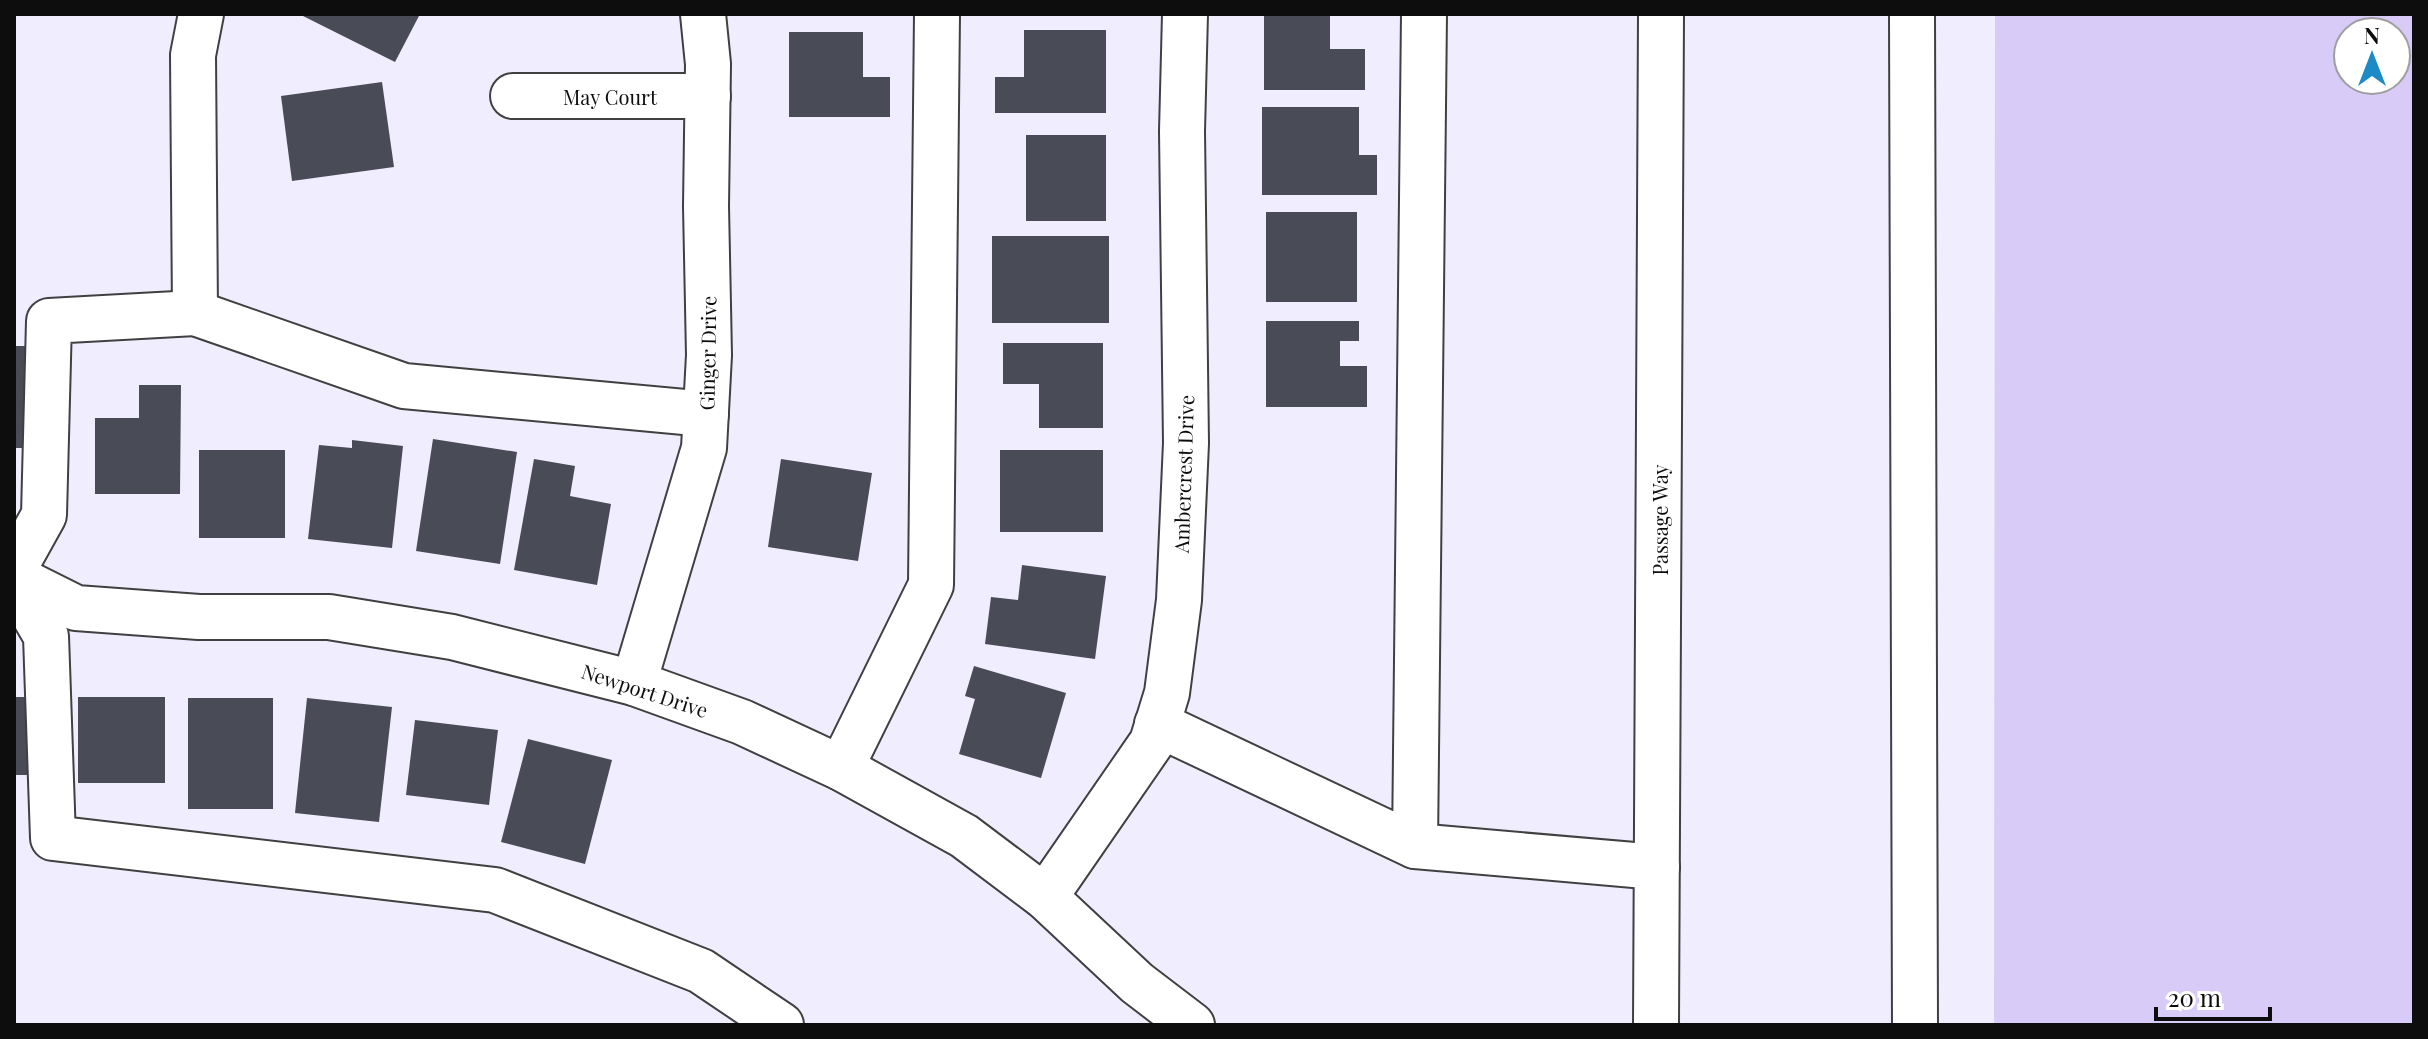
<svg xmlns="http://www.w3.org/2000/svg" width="2428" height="1039" font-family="'Playfair Display',serif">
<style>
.farmland{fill:#d9cbf7;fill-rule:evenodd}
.building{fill:#494b56}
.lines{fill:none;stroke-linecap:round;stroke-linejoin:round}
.minor-casing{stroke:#404040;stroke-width:48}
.minor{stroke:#fff;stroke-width:44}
.labels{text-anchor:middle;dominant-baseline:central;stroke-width:8;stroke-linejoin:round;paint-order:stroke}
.street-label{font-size:20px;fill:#0d0d0d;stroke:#fff}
</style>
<rect width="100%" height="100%" fill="#f0edff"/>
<path class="farmland" d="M 1995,14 L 2414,14 L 2414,1025 L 1994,1025 ZM 2348,32 L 2396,32 L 2396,80 L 2348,80 Z"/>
<g class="building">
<path d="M 299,14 L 420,14 L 395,62 Z"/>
<path d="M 1264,14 L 1330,14 L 1330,49 L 1365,49 L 1365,90 L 1264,90 Z"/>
<path d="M 1024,30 L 1106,30 L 1106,113 L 995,113 L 995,77 L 1024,77 Z"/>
<path d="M 789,32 L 863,32 L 863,77 L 890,77 L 890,117 L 789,117 Z"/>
<path d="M 382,82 L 394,167 L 292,181 L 281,96 Z"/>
<path d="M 1262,107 L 1359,107 L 1359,155 L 1377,155 L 1377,195 L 1262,195 Z"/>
<rect x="1026" y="135" width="80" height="86"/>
<rect x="1266" y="212" width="91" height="90"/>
<rect x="992" y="236" width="117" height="87"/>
<path d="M 1266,321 L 1359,321 L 1359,341 L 1340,341 L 1340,366 L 1367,366 L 1367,407 L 1266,407 Z"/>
<path d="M 1003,343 L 1103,343 L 1103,428 L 1039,428 L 1039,384 L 1003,384 Z"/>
<rect x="14" y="346" width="14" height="102"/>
<path d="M 139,385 L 181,385 L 180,494 L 95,494 L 95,418 L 139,418 Z"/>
<path d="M 433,439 L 517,452 L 500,564 L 416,551 Z"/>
<path d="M 352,440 L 403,446 L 392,548 L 308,539 L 319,445 L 352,448 Z"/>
<rect x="199" y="450" width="86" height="88"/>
<rect x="1000" y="450" width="103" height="82"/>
<path d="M 534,459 L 575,466 L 570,496 L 611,504 L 597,585 L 514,570 Z"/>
<path d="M 781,459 L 872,473 L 858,561 L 768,547 Z"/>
<path d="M 1022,565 L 1106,576 L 1095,659 L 985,644 L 991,597 L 1018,600 Z"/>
<path d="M 974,666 L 1066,693 L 1041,778 L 959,754 L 975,699 L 965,696 Z"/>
<rect x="14" y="697" width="14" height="78"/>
<rect x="78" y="697" width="87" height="86"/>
<rect x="188" y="698" width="85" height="111"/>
<path d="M 307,698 L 392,707 L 379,822 L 295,813 Z"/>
<path d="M 415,720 L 498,730 L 489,805 L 406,795 Z"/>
<path d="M 528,739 L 612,760 L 585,864 L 501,842 Z"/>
</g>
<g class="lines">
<defs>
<g id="minor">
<path d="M 201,14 L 193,55 L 195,313 L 404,386 L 706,414"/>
<path d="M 1912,14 L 1915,1025"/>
<path d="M 513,96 L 708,96"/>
<path d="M 14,569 L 44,515 L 49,321 L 195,313"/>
<path d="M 14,577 L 76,608 L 199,617 L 329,617 L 452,637 L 634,683 L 742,722 L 841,768 L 964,836 L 1045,897 L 1137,983 L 1192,1025"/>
<path d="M 14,581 L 46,636 L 53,838 L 495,890 L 701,971 L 781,1025"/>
<path d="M 634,683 L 704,448 L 709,355 L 706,206 L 708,64 L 703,14"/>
<path d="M 1157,724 L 1415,846 L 1424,14"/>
<path d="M 841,768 L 931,585 L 937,14"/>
<path d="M 1415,846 L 1657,867"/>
<path d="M 1045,897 L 1152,742 L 1167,693 L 1179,600 L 1186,443 L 1182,131 L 1185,14"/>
<path d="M 1656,1025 L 1661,14"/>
</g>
</defs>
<use href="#minor" class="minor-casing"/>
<use href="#minor" class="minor"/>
</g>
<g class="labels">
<g class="street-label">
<text x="610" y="96">May Court</text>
<text transform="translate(707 353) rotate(-89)">Ginger Drive</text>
<text transform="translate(1183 474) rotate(-88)">Ambercrest Drive</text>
<text transform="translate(1659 520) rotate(-90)">Passage Way</text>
<text transform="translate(645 690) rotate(18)">Newport Drive</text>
</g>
</g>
<rect width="2428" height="1039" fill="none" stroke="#0d0d0d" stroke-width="32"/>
<g transform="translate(2372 56)"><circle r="38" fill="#ffffff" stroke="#9e9e9e" stroke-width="2"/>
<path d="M0-6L14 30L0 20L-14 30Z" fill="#1c8ac5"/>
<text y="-12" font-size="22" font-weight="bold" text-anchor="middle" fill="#0d0d0d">N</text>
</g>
<path d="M2156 1007v12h114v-12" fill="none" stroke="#0d0d0d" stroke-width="4"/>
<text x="2168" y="1007" font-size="24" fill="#0d0d0d" stroke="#ffffff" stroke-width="6" paint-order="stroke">20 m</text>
</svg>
